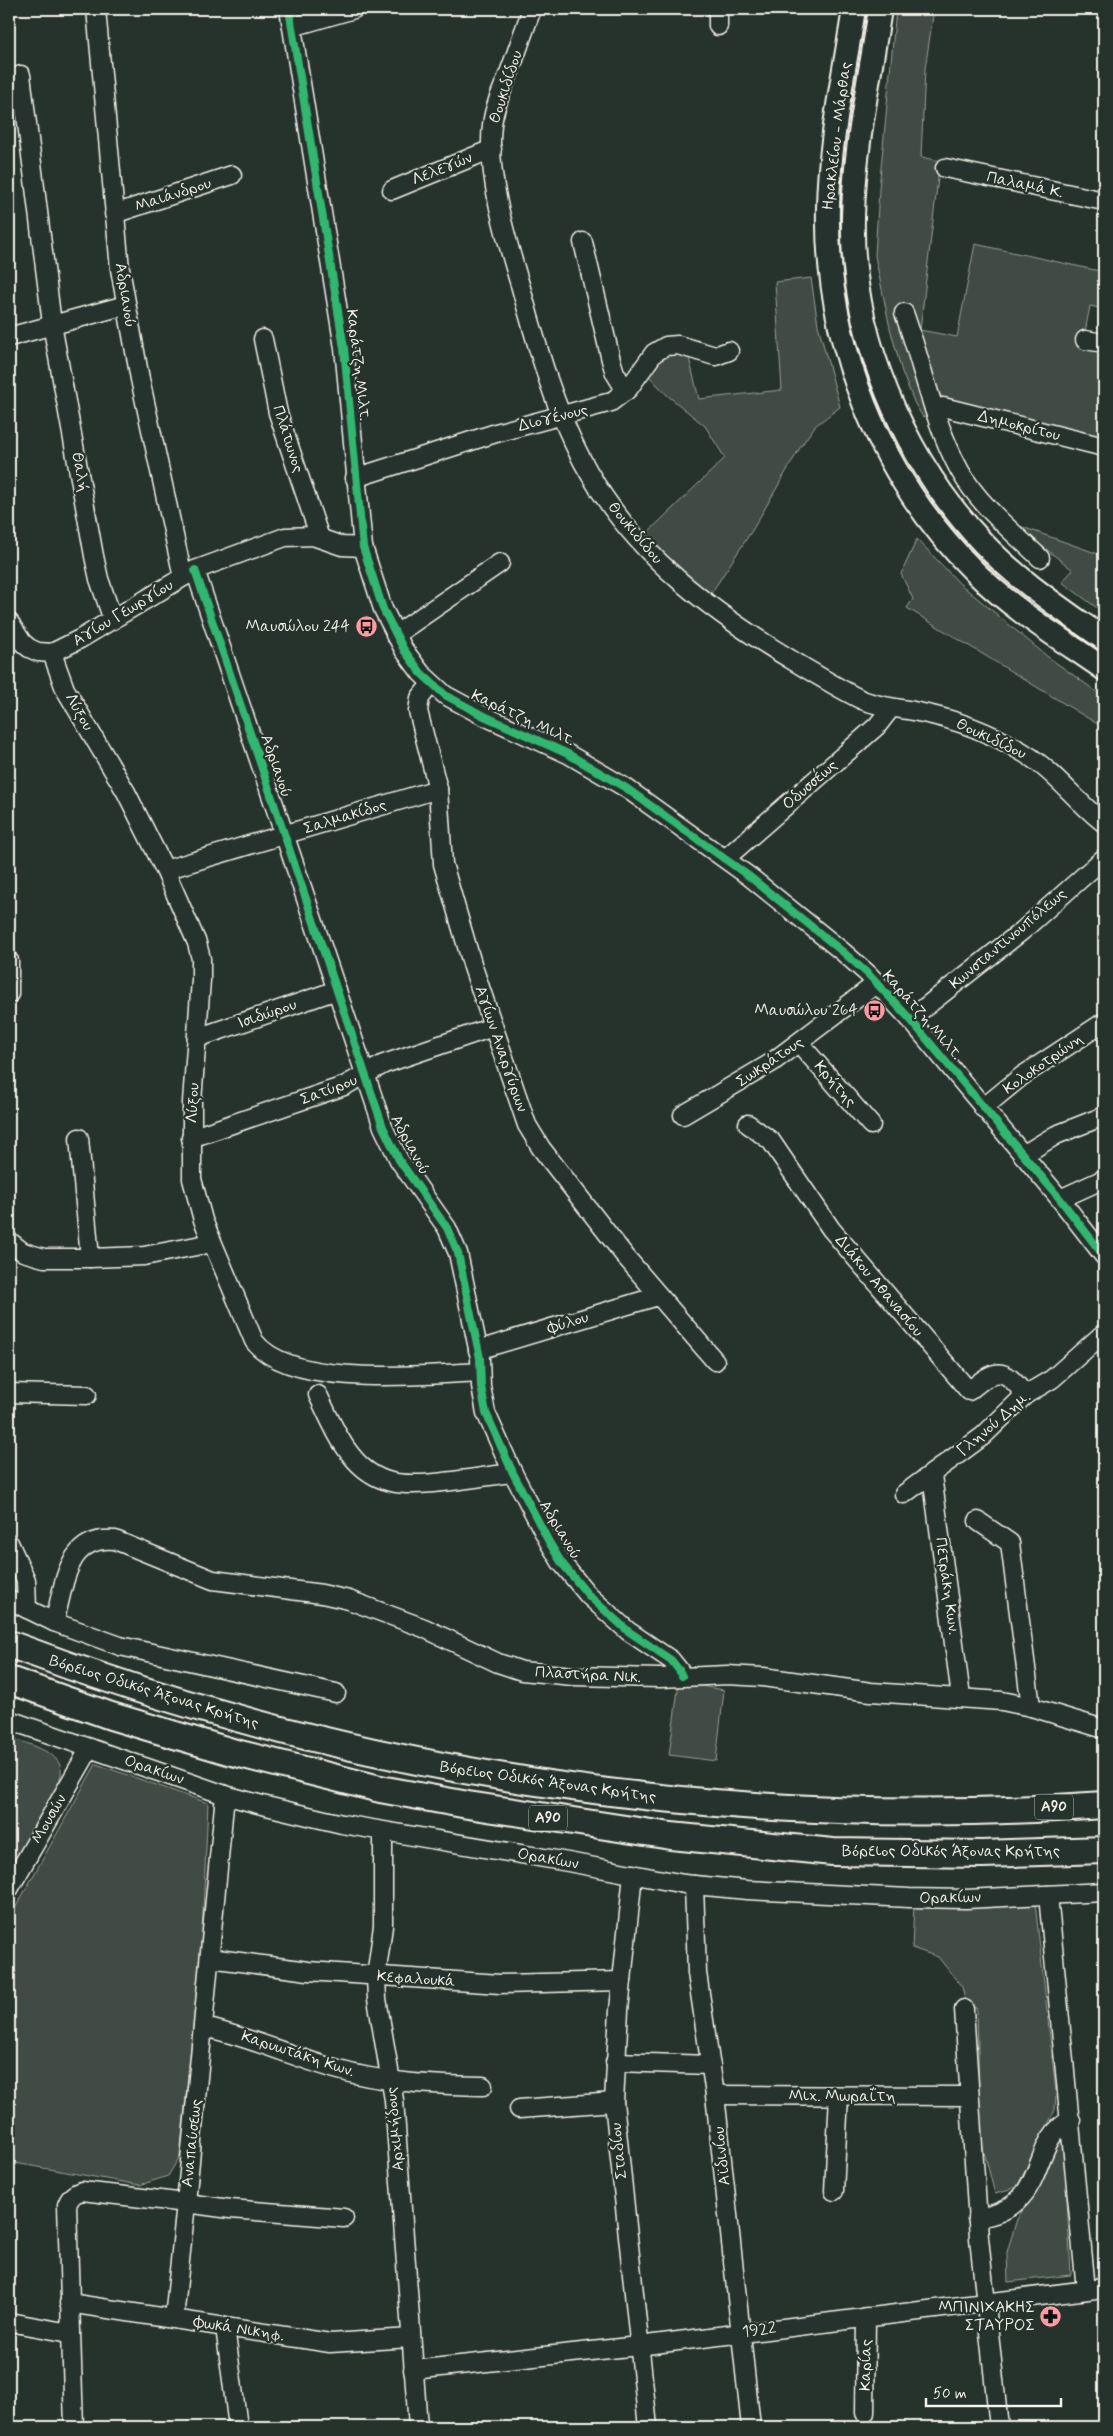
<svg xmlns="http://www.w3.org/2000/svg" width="1113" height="2436" font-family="Mynerve,sans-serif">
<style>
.green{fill:#414b45;stroke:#9a9e96}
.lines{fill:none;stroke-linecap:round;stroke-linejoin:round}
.minor-casing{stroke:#f4f1e8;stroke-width:21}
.major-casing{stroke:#f4f1e8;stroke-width:26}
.highway-casing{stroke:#f4f1e8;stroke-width:30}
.minor{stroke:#26332d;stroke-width:18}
.major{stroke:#26332d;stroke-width:22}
.highway{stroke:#26332d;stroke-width:26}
.cycleway-casing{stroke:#26332d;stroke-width:11}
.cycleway{stroke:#33b770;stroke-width:8}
.labels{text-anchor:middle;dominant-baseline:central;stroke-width:4.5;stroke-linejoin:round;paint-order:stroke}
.shield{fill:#26332d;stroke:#b6b8b0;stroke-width:1}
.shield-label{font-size:15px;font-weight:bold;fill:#f4f1e8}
.street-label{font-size:16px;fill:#f4f1e8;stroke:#26332d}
.poi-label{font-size:16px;fill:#f4f1e8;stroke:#26332d;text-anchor:end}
</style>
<rect width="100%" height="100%" fill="#26332d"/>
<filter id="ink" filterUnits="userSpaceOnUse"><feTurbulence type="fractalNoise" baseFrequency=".02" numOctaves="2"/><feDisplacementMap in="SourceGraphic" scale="10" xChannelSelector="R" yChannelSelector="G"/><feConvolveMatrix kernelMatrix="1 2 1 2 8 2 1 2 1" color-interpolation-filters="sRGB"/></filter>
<g filter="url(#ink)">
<g class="green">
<path d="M 896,9 L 934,9 L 925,69 L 921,157 L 940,161 L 920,330 L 957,337 L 975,244 L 1104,272 L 1104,309 L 1090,306 L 1083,342 L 1104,346 L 1104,441 L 948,402 L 939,394 L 910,305 L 899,311 L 928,415 L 923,417 L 915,404 L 902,372 L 890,328 L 875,256 L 879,189 Z"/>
<path d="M 811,278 L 818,325 L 840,407 L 815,426 L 801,446 L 753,529 L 710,595 L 682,574 L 643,537 L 725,458 L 705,426 L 667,395 L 646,373 L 664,352 L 688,354 L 699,399 L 782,390 L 775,282 Z"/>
<path d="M 1014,524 L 1104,556 L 1104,613 L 1062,582 L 1073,570 Z"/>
<path d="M 917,539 L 959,583 L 1048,657 L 1104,697 L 1104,728 L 907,608 L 913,599 L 901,574 Z"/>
<path d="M 679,1682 L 724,1690 L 716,1761 L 669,1755 Z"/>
<path d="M 9,1737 C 24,1743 60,1751 61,1770 C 62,1775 59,1781 58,1786 L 9,1870 Z"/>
<path d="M 96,1764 L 208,1803 L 202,1934 L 180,2156 L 168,2176 L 140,2185 L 9,2162 L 9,1919 Z"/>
<path d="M 1035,1903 L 1056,2092 L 1055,2110 L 1018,2185 L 1010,2190 L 995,2194 L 980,2136 L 977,2009 L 965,2000 L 962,1987 L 938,1957 L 912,1948 L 914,1906 Z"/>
<path d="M 1059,2140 L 1064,2143 L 1071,2275 L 1008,2282 L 1007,2252 L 1017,2219 L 1044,2179 Z"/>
</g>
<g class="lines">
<defs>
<g id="minor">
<path d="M 96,9 L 120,269 L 140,379 L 183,577"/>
<path d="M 289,9 L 344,348 L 363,547 L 383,609 L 404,650 L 421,673 L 445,695 L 482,715 L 568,754 L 626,788 L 750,877 L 843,952 L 868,974 L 910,1019 L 1060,1199 L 1104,1256"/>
<path d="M 532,9 C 524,30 517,52 509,73 C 502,90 494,107 492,125 C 486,175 507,241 521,288 C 538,350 556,415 588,471 C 636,556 713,613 795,662 C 817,675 839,689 862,700 C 880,707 899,708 918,712 C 954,719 992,733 1024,753 C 1056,772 1076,802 1104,823"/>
<path d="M 718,9 L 718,26"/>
<path d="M 292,27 L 354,9"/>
<path d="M 21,75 L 52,324 L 94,556 L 99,579 L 113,620"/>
<path d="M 945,168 L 1104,201"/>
<path d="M 392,190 L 492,149"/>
<path d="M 114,214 L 232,175"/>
<path d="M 583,242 L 611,360 L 615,373 L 626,391"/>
<path d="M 904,313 C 923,365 933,422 960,471 C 979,505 1013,532 1040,558"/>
<path d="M 9,337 L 126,305"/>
<path d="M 263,339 L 278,413 L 320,538"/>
<path d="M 1085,340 L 1104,343"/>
<path d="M 934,409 L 943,407 L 1104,447"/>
<path d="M 355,478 L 496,433 L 611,402 L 629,388 L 654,353 L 666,346 L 678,345 L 715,356 L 729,351"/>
<path d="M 195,570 L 383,1127 L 399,1160 L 447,1228 L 458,1253 L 480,1358 L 481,1386 L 486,1413 L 513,1473 L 549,1542 L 561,1562 L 589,1596 L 628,1631 L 671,1660 L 679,1670 L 682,1676"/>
<path d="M 9,622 L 22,642 L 29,648 L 38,652 L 52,653 L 80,639 L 195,570 L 285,537 L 313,536 L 342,546 L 363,547"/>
<path d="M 395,635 L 500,563"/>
<path d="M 52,653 L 65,689 L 126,792 L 165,870 L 197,943 L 201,959 L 201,980 L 192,1102 L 192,1179 L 203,1220 L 254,1341 C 290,1389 425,1375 480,1372"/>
<path d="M 431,684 L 420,698 L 418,711 L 438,789 L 443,864 L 473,967 L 527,1125 L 541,1148 L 625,1256 L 715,1361"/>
<path d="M 726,858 L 877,726 L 891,708"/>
<path d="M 165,870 L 438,789"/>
<path d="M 9,961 L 9,994"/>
<path d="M 910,1019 L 1022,931 L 1104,858"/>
<path d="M 197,1038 L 337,990"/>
<path d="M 799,1043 L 871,1125"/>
<path d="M 983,1108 L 1022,1076 L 1104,1022"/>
<path d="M 683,1115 L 771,1063 L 877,983"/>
<path d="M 748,1124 L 771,1141 L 831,1229 L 969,1391 C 995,1369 1003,1365 1025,1395"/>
<path d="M 79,1138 L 90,1258"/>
<path d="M 191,1138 L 344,1086 L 384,1064 L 493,1027"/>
<path d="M 1023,1155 L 1056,1135 L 1104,1116"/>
<path d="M 1060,1199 L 1104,1179"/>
<path d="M 9,1241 L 23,1252 L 44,1258 L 90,1258 L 144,1256 L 212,1243"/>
<path d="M 478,1350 L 658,1296"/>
<path d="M 9,1393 L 87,1395"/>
<path d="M 318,1395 C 328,1415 337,1438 351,1455 C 361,1468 375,1478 391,1482 C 420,1489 482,1476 513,1473"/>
<path d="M 932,1475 L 961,1697"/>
<path d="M 904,1494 L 983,1436 L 1025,1395 L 1052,1379 L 1104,1333"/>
<path d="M 978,1521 L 1010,1543 L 1031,1707"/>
<path d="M 9,1543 L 26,1580 L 27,1609"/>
<path d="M 9,1600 L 54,1622 L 120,1646 L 336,1693"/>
<path d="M 54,1622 C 65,1587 65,1535 115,1540 L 213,1580 L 322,1594 L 349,1600 L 424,1628 L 498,1663 L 522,1671 L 573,1676 L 660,1678 L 727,1675 L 763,1677 L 871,1692 L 1002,1701 L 1031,1707 L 1104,1729"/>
<path d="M 9,1720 L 225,1795 L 262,1805 L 342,1824 L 568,1862 L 684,1884 L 747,1890 L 909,1898 L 966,1899 L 1104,1892"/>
<path d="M 383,1832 L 383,1926 L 376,1977 L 377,1999 L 394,2100 L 418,2427"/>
<path d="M 633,1874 L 619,2010 L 614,2102 L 648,2427"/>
<path d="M 694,1885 L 697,1973 L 715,2095 L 751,2427"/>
<path d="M 9,1889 L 90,1748"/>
<path d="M 1048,1895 L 1086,2290"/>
<path d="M 210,1958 L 308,1971 L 500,1984 L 622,1981"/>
<path d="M 964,2009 L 979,2238 L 999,2427"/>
<path d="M 204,2027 C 249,2037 291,2056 335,2069 C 383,2083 434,2085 483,2086"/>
<path d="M 615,2062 L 711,2065"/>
<path d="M 715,2095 L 968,2096"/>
<path d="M 519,2109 L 614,2102"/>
<path d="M 834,2191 L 839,2096"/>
<path d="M 977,2218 C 1052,2208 1027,2140 1071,2120"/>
<path d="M 69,2303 L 330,2343 L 411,2338"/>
<path d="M 174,2319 L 186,2203 L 230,2209 L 344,2218"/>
<path d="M 9,2322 L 70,2333"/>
<path d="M 225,2327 L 238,2427"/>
<path d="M 413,2370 L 638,2346 L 1104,2288"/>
<path d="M 865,2413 L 866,2317"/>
<path d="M 74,2427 L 67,2205 C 70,2197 74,2193 82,2191 L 186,2203 L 225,1795"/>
</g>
<g id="major">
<path d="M 854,9 C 844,74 829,141 828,207 C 825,342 879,477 975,572 C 1013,610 1061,639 1104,669"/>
<path d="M 880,9 C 870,78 854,148 853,218 C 850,334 904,460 983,543 C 1019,581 1062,609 1104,639"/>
</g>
<g id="highway">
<path d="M 9,1644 C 357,1775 733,1832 1104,1805"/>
<path d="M 9,1680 L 111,1716 L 232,1752 L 380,1789 L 468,1805 L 671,1836 L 833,1852 L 982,1854 L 1104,1850"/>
</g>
</defs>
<use href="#minor" class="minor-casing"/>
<use href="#major" class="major-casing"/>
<use href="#highway" class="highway-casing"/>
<use href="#minor" class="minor"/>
<use href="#major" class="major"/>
<use href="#highway" class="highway"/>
<defs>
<g id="cycleway">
<path d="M 289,9 L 344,348 L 363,547 L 383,609 L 404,650 L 421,673 L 445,695 L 482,715 L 568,754 L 626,788 L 750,877 L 843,952 L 868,974 L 910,1019 L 1060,1199 L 1104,1256"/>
<path d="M 195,570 L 383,1127 L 399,1160 L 447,1228 L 458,1253 L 480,1358 L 481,1386 L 486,1413 L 513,1473 L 549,1542 L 561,1562 L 589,1596 L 628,1631 L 671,1660 L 679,1670 L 682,1676"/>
</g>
</defs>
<use href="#cycleway" class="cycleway-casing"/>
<use href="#cycleway" class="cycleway"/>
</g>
</g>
<defs>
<symbol id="bus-disc" viewBox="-11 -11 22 22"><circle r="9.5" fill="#ff9aa2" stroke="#26332d"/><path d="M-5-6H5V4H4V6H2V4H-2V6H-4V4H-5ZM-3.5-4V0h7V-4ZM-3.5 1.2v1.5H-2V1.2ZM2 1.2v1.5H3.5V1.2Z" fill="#111"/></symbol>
<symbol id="pharmacy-disc" viewBox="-11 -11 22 22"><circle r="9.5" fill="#ff9aa2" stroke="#26332d"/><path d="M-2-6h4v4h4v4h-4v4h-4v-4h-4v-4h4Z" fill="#111"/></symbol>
</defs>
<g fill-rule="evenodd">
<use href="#bus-disc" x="354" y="614" width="25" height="25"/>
<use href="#bus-disc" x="862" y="998" width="25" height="25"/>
<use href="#pharmacy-disc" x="1038" y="2304" width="25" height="25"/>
</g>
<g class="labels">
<g class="shield">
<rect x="1035" y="1794.5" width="38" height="25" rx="4"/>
<rect x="529" y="1805.5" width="38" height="25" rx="4"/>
</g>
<g class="shield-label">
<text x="1054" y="1807">Α90</text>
<text x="548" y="1818">Α90</text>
</g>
<g class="street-label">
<text transform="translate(506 87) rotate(-72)">Θουκιδίδου</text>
<text transform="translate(837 136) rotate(-83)">Ηρακλείου - Μάρθας</text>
<text transform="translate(442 169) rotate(-22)">Λελεγών</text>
<text transform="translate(1025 185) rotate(12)">Παλαμά Κ.</text>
<text transform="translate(173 195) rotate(-18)">Μαιάνδρου</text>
<text transform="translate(125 295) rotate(81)">Αδριανού</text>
<text transform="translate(358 365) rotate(83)">Καράτζη Μιλτ.</text>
<text transform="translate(553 418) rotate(-14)">Διογένους</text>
<text transform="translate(1019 426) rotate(14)">Δημοκρίτου</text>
<text transform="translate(288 439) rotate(72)">Πλάτωνος</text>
<text transform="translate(80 472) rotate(80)">Θαλή</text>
<text transform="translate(635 533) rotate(50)">Θουκιδίδου</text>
<text transform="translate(123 613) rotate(-31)">Αγίου Γεωργίου</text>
<text transform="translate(79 712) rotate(60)">Λύξου</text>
<text transform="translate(523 718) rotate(25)">Καράτζη Μιλτ.</text>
<text transform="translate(991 739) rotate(25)">Θουκιδίδου</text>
<text transform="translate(276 766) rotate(71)">Αδριανού</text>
<text transform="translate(810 785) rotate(-41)">Οδυσσέως</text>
<text transform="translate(345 817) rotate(-17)">Σαλμακίδος</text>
<text transform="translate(1008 939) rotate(-40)">Κωνσταντινουπόλεως</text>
<text transform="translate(267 1014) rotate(-19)">Ισιδώρου</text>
<text transform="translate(922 1015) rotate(49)">Καράτζη Μιλτ.</text>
<text transform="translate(501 1049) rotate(71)">Αγίων Αναργύρων</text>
<text transform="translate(770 1062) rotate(-34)">Σωκράτους</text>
<text transform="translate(1043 1064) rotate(-35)">Κολοκοτρώνη</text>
<text transform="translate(835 1084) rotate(49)">Κρήτης</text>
<text transform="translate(329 1090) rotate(-21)">Σατύρου</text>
<text transform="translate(193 1103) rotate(-87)">Λύξου</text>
<text transform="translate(410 1145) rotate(62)">Αδριανού</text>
<text transform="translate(879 1286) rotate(50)">Διάκου Αθανασίου</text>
<text transform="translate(568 1323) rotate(-17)">Φύλου</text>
<text transform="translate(994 1424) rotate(-40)">Γληνού Δημ.</text>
<text transform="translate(560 1530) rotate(59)">Αδριανού</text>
<text transform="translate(947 1586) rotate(82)">Πετράκη Κων.</text>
<text transform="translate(588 1675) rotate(3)">Πλαστήρα Νικ.</text>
<text transform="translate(154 1692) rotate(17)">Βόρειος Οδικός Άξονας Κρήτης</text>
<text transform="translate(154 1770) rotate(19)">Ορακίων</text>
<text transform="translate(548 1782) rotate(8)">Βόρειος Οδικός Άξονας Κρήτης</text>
<text transform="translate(49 1819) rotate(-60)">Μουσών</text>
<text x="951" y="1851">Βόρειος Οδικός Άξονας Κρήτης</text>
<text transform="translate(548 1859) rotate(10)">Ορακίων</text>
<text transform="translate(950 1898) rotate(-1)">Ορακίων</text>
<text transform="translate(416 1979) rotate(4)">Κεφαλουκά</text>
<text transform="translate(298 2054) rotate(18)">Καρυωτάκη Κων.</text>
<text x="842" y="2096">Μιχ. Μωραΐτη</text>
<text transform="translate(395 2129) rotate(-95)">Αρχιμήδους</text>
<text transform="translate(192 2143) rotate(-84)">Αναπαύσεως</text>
<text transform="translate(619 2151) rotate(-96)">Σταδίου</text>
<text transform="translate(722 2156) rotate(-96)">Αϊδινίου</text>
<text transform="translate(239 2329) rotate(9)">Φωκά Νικηφ.</text>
<text transform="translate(759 2330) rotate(-7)">1922</text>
<text transform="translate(866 2365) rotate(-89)">Καρίας</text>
</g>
<g class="poi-label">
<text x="350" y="626">Μαυσώλου 244</text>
<text x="858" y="1010">Μαυσώλου 264</text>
<text x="1035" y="2307">ΜΠΙΝΙΧΑΚΗΣ<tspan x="1035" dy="18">ΣΤΑΥΡΟΣ</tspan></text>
</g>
</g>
<rect width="1113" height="2436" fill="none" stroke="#26332d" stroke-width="30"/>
<rect x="15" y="15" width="1083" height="2406" fill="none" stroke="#f4f1e8" stroke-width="2" filter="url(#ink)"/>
<path d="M926 2398v8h135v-8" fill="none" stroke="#f4f1e8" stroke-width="2.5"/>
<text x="933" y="2398" font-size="15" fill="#f4f1e8" stroke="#26332d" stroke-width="4" paint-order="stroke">50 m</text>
</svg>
